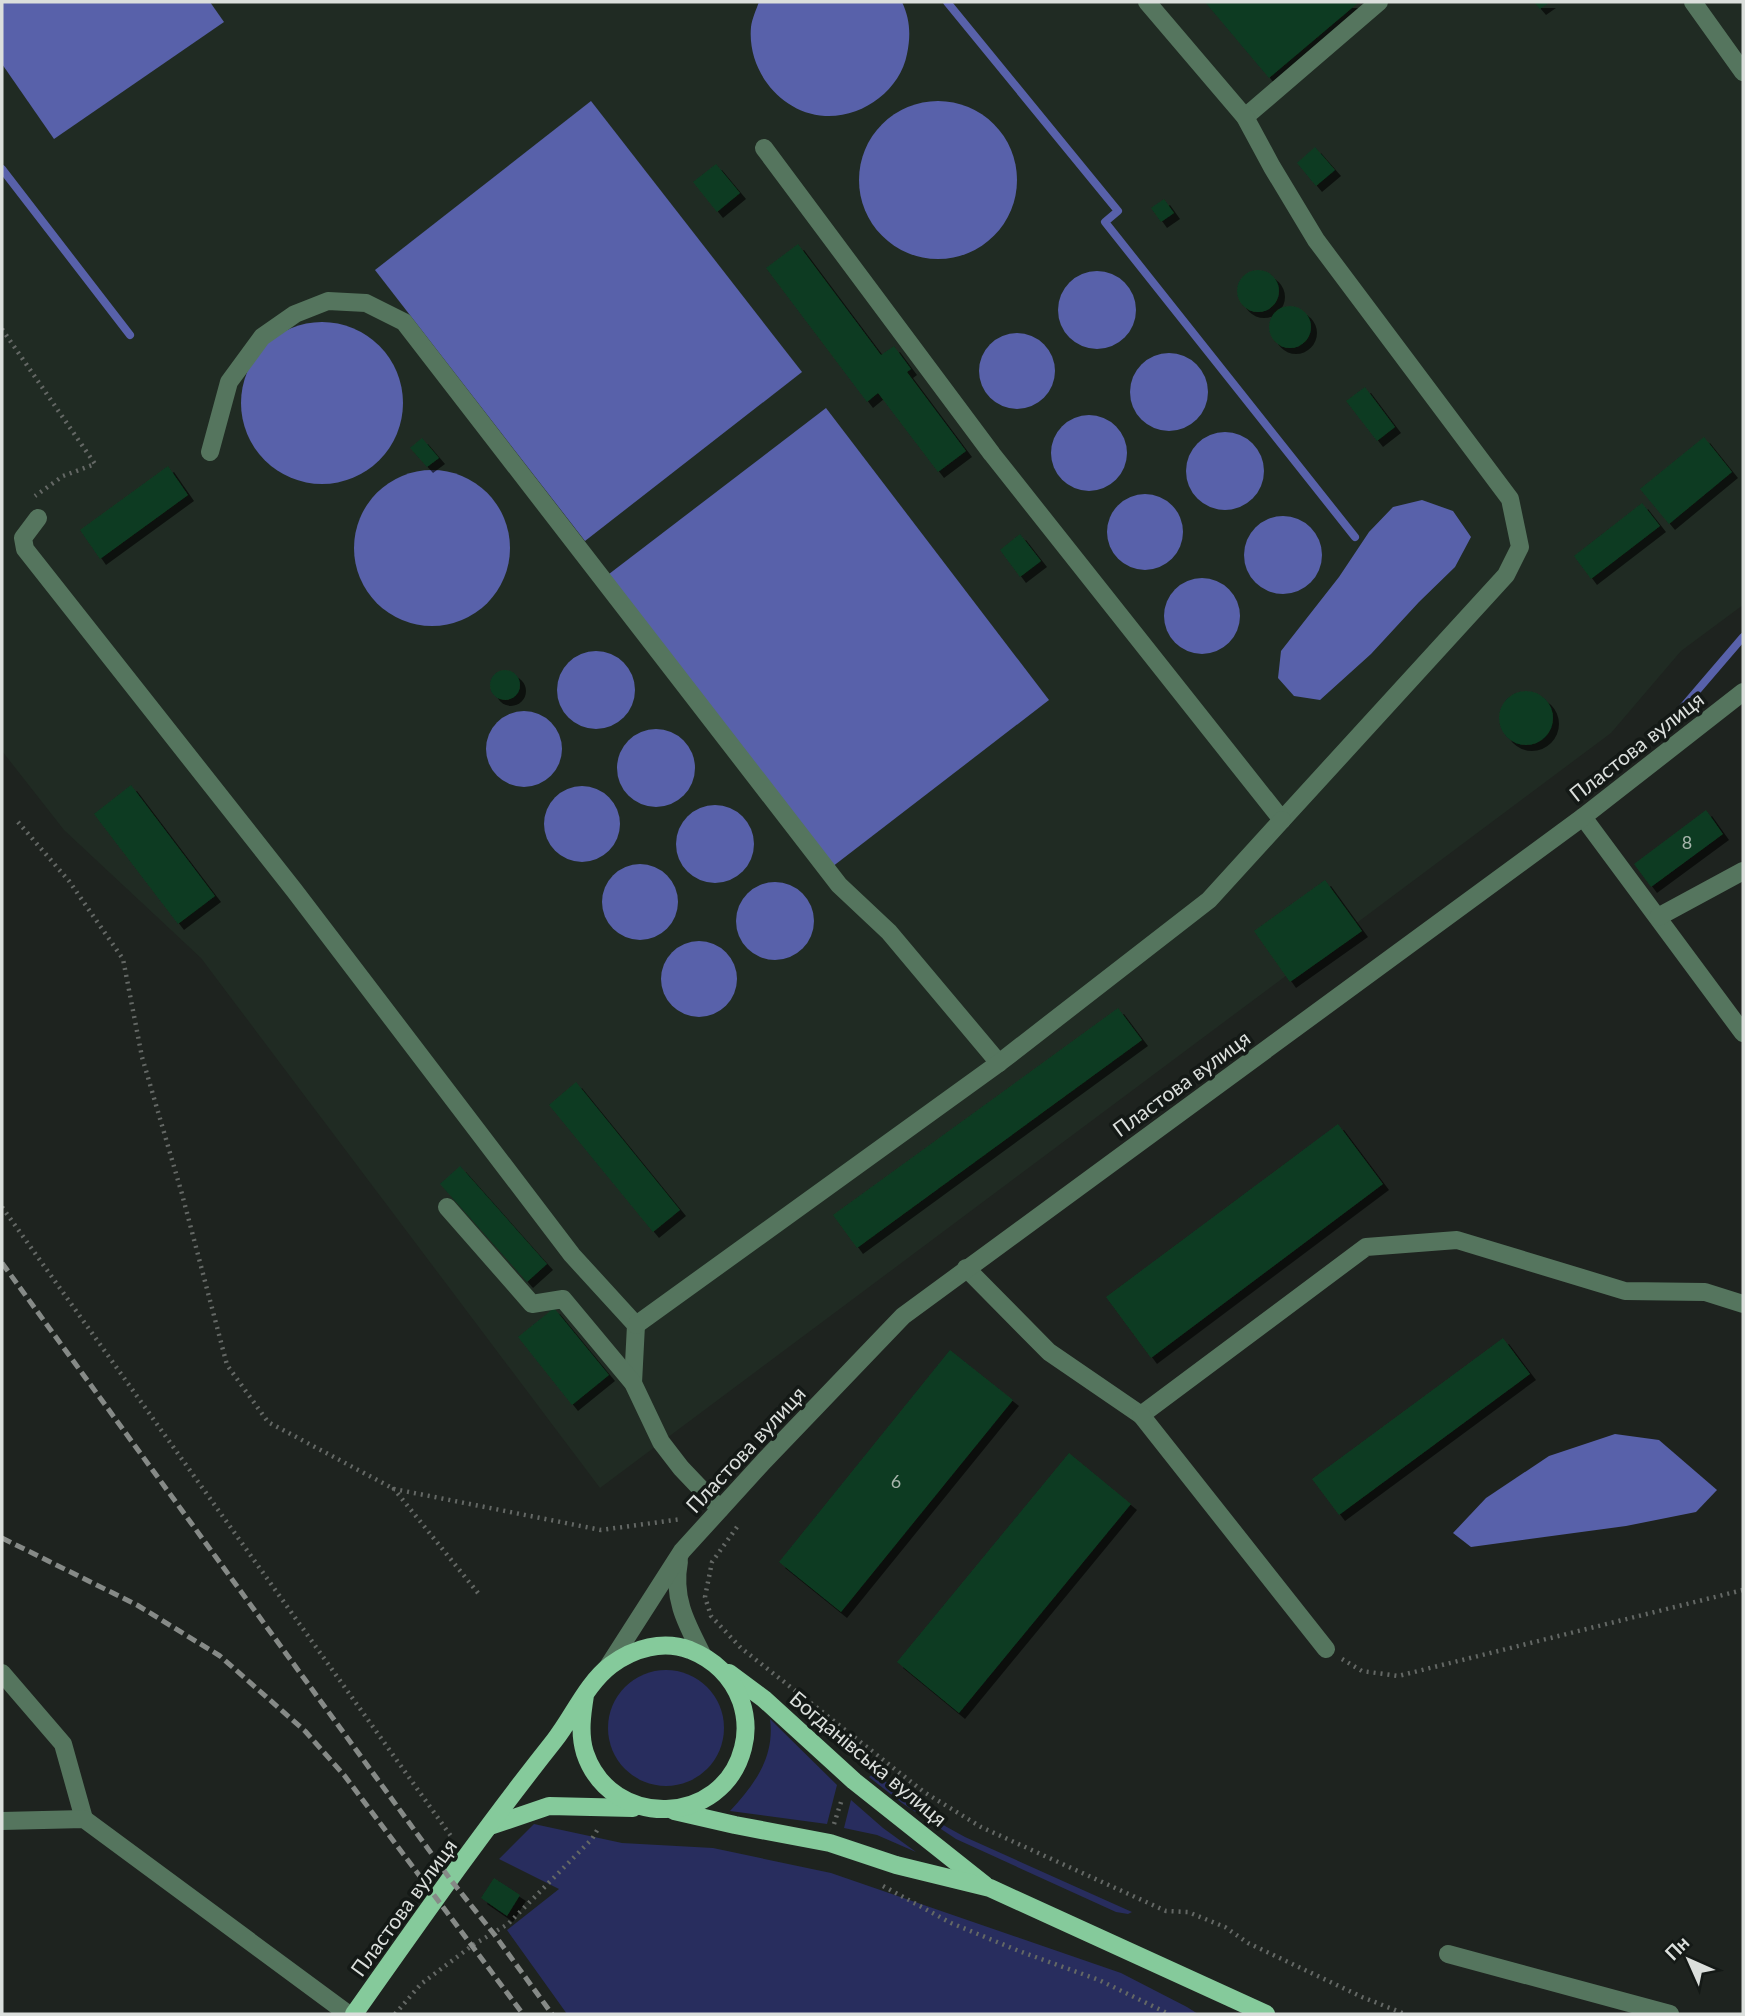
<svg xmlns="http://www.w3.org/2000/svg" width="1745" height="2016" font-family="Lato,sans-serif">
<style>
.built{fill:#202b23}
.green{fill:#282d5e}
.water{fill:#5861aa}
.lines{fill:none;stroke-linecap:round;stroke-linejoin:round}
.stream{stroke:#5861aa;stroke-width:8}
.building{fill:#0d3b21;filter:url(#shadow)}
.path{stroke:#646865;stroke-width:4.5;stroke-dasharray:2 5;stroke-linecap:butt}
.minor{stroke:#55755e;stroke-width:18}
.major{stroke:#85ca9b;stroke-width:18}
.rail{stroke:#868a87;stroke-width:5;stroke-dasharray:10 5;stroke-linecap:butt}
.labels{text-anchor:middle;dominant-baseline:central;stroke-width:7;stroke-linejoin:round;paint-order:stroke}
.number-label{font-size:18px;fill:#a8b6ad}
.street-label{font-size:21px;fill:#dbdfdc;stroke:#141916}
</style>
<defs>
<filter id="shadow"><feDropShadow dx="6" dy="6" stdDeviation="0" flood-color="#0009"/></filter>
</defs>
<rect width="100%" height="100%" fill="#1e231f"/>
<path class="built" d="M 2,2 L 1743,2 L 1743,605 L 1681,651 L 1611,733 L 600,1488 L 201,958 L 64,830 L 2,751 Z"/>
<g class="green">
<circle cx="666" cy="1728" r="58"/>
<path d="M 770,1719 L 837,1785 L 827,1824 L 730,1811 C 755,1784 775,1757 770,1719 Z"/>
<path d="M 874,1773 L 945,1826 L 965,1837 L 1132,1912 L 1128,1914 L 1116,1912 L 956,1839 L 902,1803 L 869,1777 Z"/>
<path d="M 851,1800 L 883,1828 L 916,1852 L 877,1835 L 844,1828 Z"/>
<path d="M 534,1824 L 622,1843 L 713,1848 L 831,1873 L 1121,1973 L 1187,2007 L 1198,2014 L 567,2014 L 507,1930 L 559,1889 L 499,1859 Z"/>
</g>
<g class="water">
<path d="M 2,2 L 210,2 L 224,22 L 54,139 L 2,64 Z"/>
<path d="M 759,2 L 902,2 C 910,19 911,35 907,54 C 900,90 863,118 825,116 C 781,113 747,71 751,27 C 752,19 756,10 759,2 Z"/>
<path d="M 591,101 L 802,372 L 585,541 L 375,270 Z"/>
<circle cx="938" cy="180" r="79"/>
<circle cx="1097" cy="310" r="39"/>
<circle cx="322" cy="403" r="81"/>
<circle cx="1017" cy="371" r="38"/>
<circle cx="1169" cy="392" r="39"/>
<path d="M 826,408 L 1049,700 L 832,867 L 609,574 Z"/>
<circle cx="1089" cy="453" r="38"/>
<circle cx="1225" cy="471" r="39"/>
<circle cx="432" cy="548" r="78"/>
<circle cx="1145" cy="532" r="38"/>
<path d="M 1422,500 L 1453,511 L 1471,537 L 1455,567 L 1419,602 L 1371,654 L 1320,700 L 1294,696 L 1278,678 L 1281,651 L 1339,577 L 1369,532 L 1393,507 Z"/>
<circle cx="1283" cy="555" r="39"/>
<circle cx="1202" cy="616" r="38"/>
<circle cx="596" cy="690" r="39"/>
<circle cx="524" cy="749" r="38"/>
<circle cx="656" cy="768" r="39"/>
<circle cx="582" cy="824" r="38"/>
<circle cx="715" cy="844" r="39"/>
<circle cx="640" cy="902" r="38"/>
<circle cx="775" cy="921" r="39"/>
<circle cx="699" cy="979" r="38"/>
<path d="M 1615,1434 L 1659,1440 L 1717,1490 L 1696,1512 L 1626,1526 L 1471,1547 L 1453,1533 L 1486,1498 L 1549,1456 Z"/>
</g>
<g class="lines">
<g class="stream">
<path d="M 947,2 L 1118,211 L 1105,222 L 1355,537"/>
<path d="M 2,169 L 130,335"/>
<path d="M 1683,707 L 1743,637"/>
</g>
</g>
<g class="building">
<path d="M 1205,2 L 1359,2 L 1269,78 Z"/>
<path d="M 1534,2 L 1550,2 L 1540,9 Z"/>
<path d="M 1315,147 L 1335,170 L 1316,186 L 1297,163 Z"/>
<path d="M 716,164 L 740,193 L 717,212 L 693,182 Z"/>
<path d="M 1164,199 L 1174,213 L 1161,222 L 1151,208 Z"/>
<path d="M 798,244 L 881,355 L 894,346 L 911,369 L 907,372 L 966,451 L 938,472 L 878,393 L 867,402 L 766,268 Z"/>
<circle cx="1258" cy="291" r="21"/>
<circle cx="1290" cy="327" r="21"/>
<path d="M 1365,387 L 1395,427 L 1377,441 L 1346,401 Z"/>
<path d="M 1704,437 L 1732,472 L 1669,524 L 1640,489 Z"/>
<path d="M 422,438 L 439,458 L 427,467 L 410,448 Z"/>
<path d="M 168,466 L 188,495 L 100,559 L 80,530 Z"/>
<path d="M 1642,503 L 1660,526 L 1591,579 L 1574,556 Z"/>
<path d="M 1020,534 L 1041,561 L 1020,577 L 1000,550 Z"/>
<circle cx="505" cy="685" r="15"/>
<circle cx="1526" cy="718" r="27"/>
<path d="M 131,785 L 215,896 L 178,924 L 94,814 Z"/>
<path d="M 1706,810 L 1723,834 L 1651,887 L 1634,864 Z"/>
<path d="M 1325,880 L 1362,931 L 1290,982 L 1254,931 Z"/>
<path d="M 1118,1008 L 1142,1040 L 857,1248 L 833,1215 Z"/>
<path d="M 576,1082 L 680,1210 L 653,1232 L 549,1105 Z"/>
<path d="M 1338,1124 L 1383,1184 L 1151,1358 L 1106,1297 Z"/>
<path d="M 460,1166 L 547,1264 L 527,1282 L 440,1184 Z"/>
<path d="M 554,1308 L 609,1375 L 572,1405 L 518,1337 Z"/>
<path d="M 1503,1338 L 1530,1374 L 1339,1515 L 1312,1479 Z"/>
<path d="M 950,1350 L 1013,1400 L 841,1612 L 779,1562 Z"/>
<path d="M 1069,1453 L 1131,1504 L 959,1713 L 897,1662 Z"/>
<path d="M 494,1878 L 520,1895 L 507,1916 L 481,1898 Z"/>
</g>
<g class="lines">
<g class="path">
<path d="M 2,329 L 95,464 L 63,476 L 35,496"/>
<path d="M 18,822 L 69,881 L 123,959 L 142,1057 L 182,1194 L 227,1365 L 268,1422 L 394,1489"/>
<path d="M 2,1207 L 453,1839"/>
<path d="M 737,1527 L 712,1562 L 705,1597 L 711,1616 L 741,1648 L 924,1792 L 981,1827 L 1166,1911 L 1188,1912 L 1225,1927 L 1248,1943 L 1362,1997 L 1405,2014"/>
<path d="M 478,1593 L 394,1489 L 601,1530 L 682,1519"/>
<path d="M 1342,1659 L 1362,1671 L 1398,1676 L 1743,1590"/>
<path d="M 834,1824 L 842,1799"/>
<path d="M 883,1886 L 951,1923 L 1019,1951 L 1099,1980 L 1169,2014"/>
<path d="M 395,2014 L 421,1984 L 473,1945 L 508,1924 L 592,1839 L 599,1827"/>
</g>
<g class="minor">
<path d="M 1693,2 L 1743,72"/>
<path d="M 1245,117 L 1379,2"/>
<path d="M 764,148 L 992,454 L 1282,820 L 1506,575 L 1520,547 L 1510,499 L 1316,240 L 1272,167 L 1245,117 L 1147,2"/>
<path d="M 210,452 L 229,382 L 262,337 L 295,314 L 328,301 L 366,303 L 404,322 L 839,885 L 889,932 L 999,1063"/>
<path d="M 38,518 L 23,538 L 25,549 L 294,890 L 572,1255 L 636,1325 L 633,1383"/>
<path d="M 1583,817 L 1743,1033"/>
<path d="M 1658,917 L 1743,871"/>
<path d="M 447,1207 L 532,1304 L 563,1299 L 633,1383 L 661,1442 L 681,1468 L 720,1509"/>
<path d="M 966,1268 L 1049,1352 L 1141,1415 L 1366,1247 L 1457,1240 L 1625,1291 L 1705,1292 L 1743,1304"/>
<path d="M 636,1325 L 999,1063 L 1209,900 L 1282,820"/>
<path d="M 1141,1415 L 1326,1649"/>
<path d="M 679,1561 C 672,1598 686,1623 703,1656"/>
<path d="M 607,1668 L 682,1551 L 764,1461 L 903,1316 L 1583,817 L 1743,692"/>
<path d="M 2,1673 L 63,1744 L 84,1819"/>
<path d="M 2,1821 L 84,1819 L 348,2014"/>
<path d="M 1448,1954 L 1670,2014"/>
</g>
<g class="major">
<path d="M 729,1673 L 764,1699 L 854,1781 L 985,1885"/>
<path d="M 674,1811 L 735,1825 L 830,1843 L 896,1865 L 990,1888 L 1266,2014"/>
<path d="M 490,1826 L 549,1806 L 633,1808"/>
<path d="M 354,2014 C 419,1922 484,1829 554,1741 C 573,1717 586,1684 611,1665 C 634,1648 663,1640 690,1650 C 715,1660 732,1677 741,1701 C 746,1716 747,1733 743,1748 C 723,1827 611,1830 585,1753 C 579,1734 582,1714 585,1695"/>
</g>
<g class="rail">
<path d="M 2,1263 L 450,1879 L 494,1934 L 552,2014"/>
<path d="M 2,1538 L 137,1605 L 220,1656 L 305,1731 L 344,1775 L 523,2014"/>
</g>
</g>
<g class="labels">
<g class="number-label">
<text x="1687" y="842">8</text>
<text x="896" y="1481">6</text>
</g>
<g class="street-label">
<text transform="translate(1636 746) rotate(-38)">Пластова вулиця</text>
<text transform="translate(1181 1083) rotate(-36)">Пластова вулиця</text>
<text transform="translate(745 1449) rotate(-47)">Пластова вулиця</text>
<text transform="translate(869 1758) rotate(40)">Богданівська вулиця</text>
<text transform="translate(403 1907) rotate(-54)">Пластова вулиця</text>
</g>
</g>
<rect width="1745" height="2016" fill="none" stroke="#dbdfdc" stroke-width="7"/>
<g transform="translate(1689 1960) rotate(315)" stroke="#141916" stroke-width="5" paint-order="stroke">
<path d="M0-5L12 26L0 18L-12 26Z" fill="#dbdfdc"/>
<text y="-10" font-size="19" font-weight="bold" text-anchor="middle" fill="#dbdfdc">Пн</text>
</g>
</svg>
